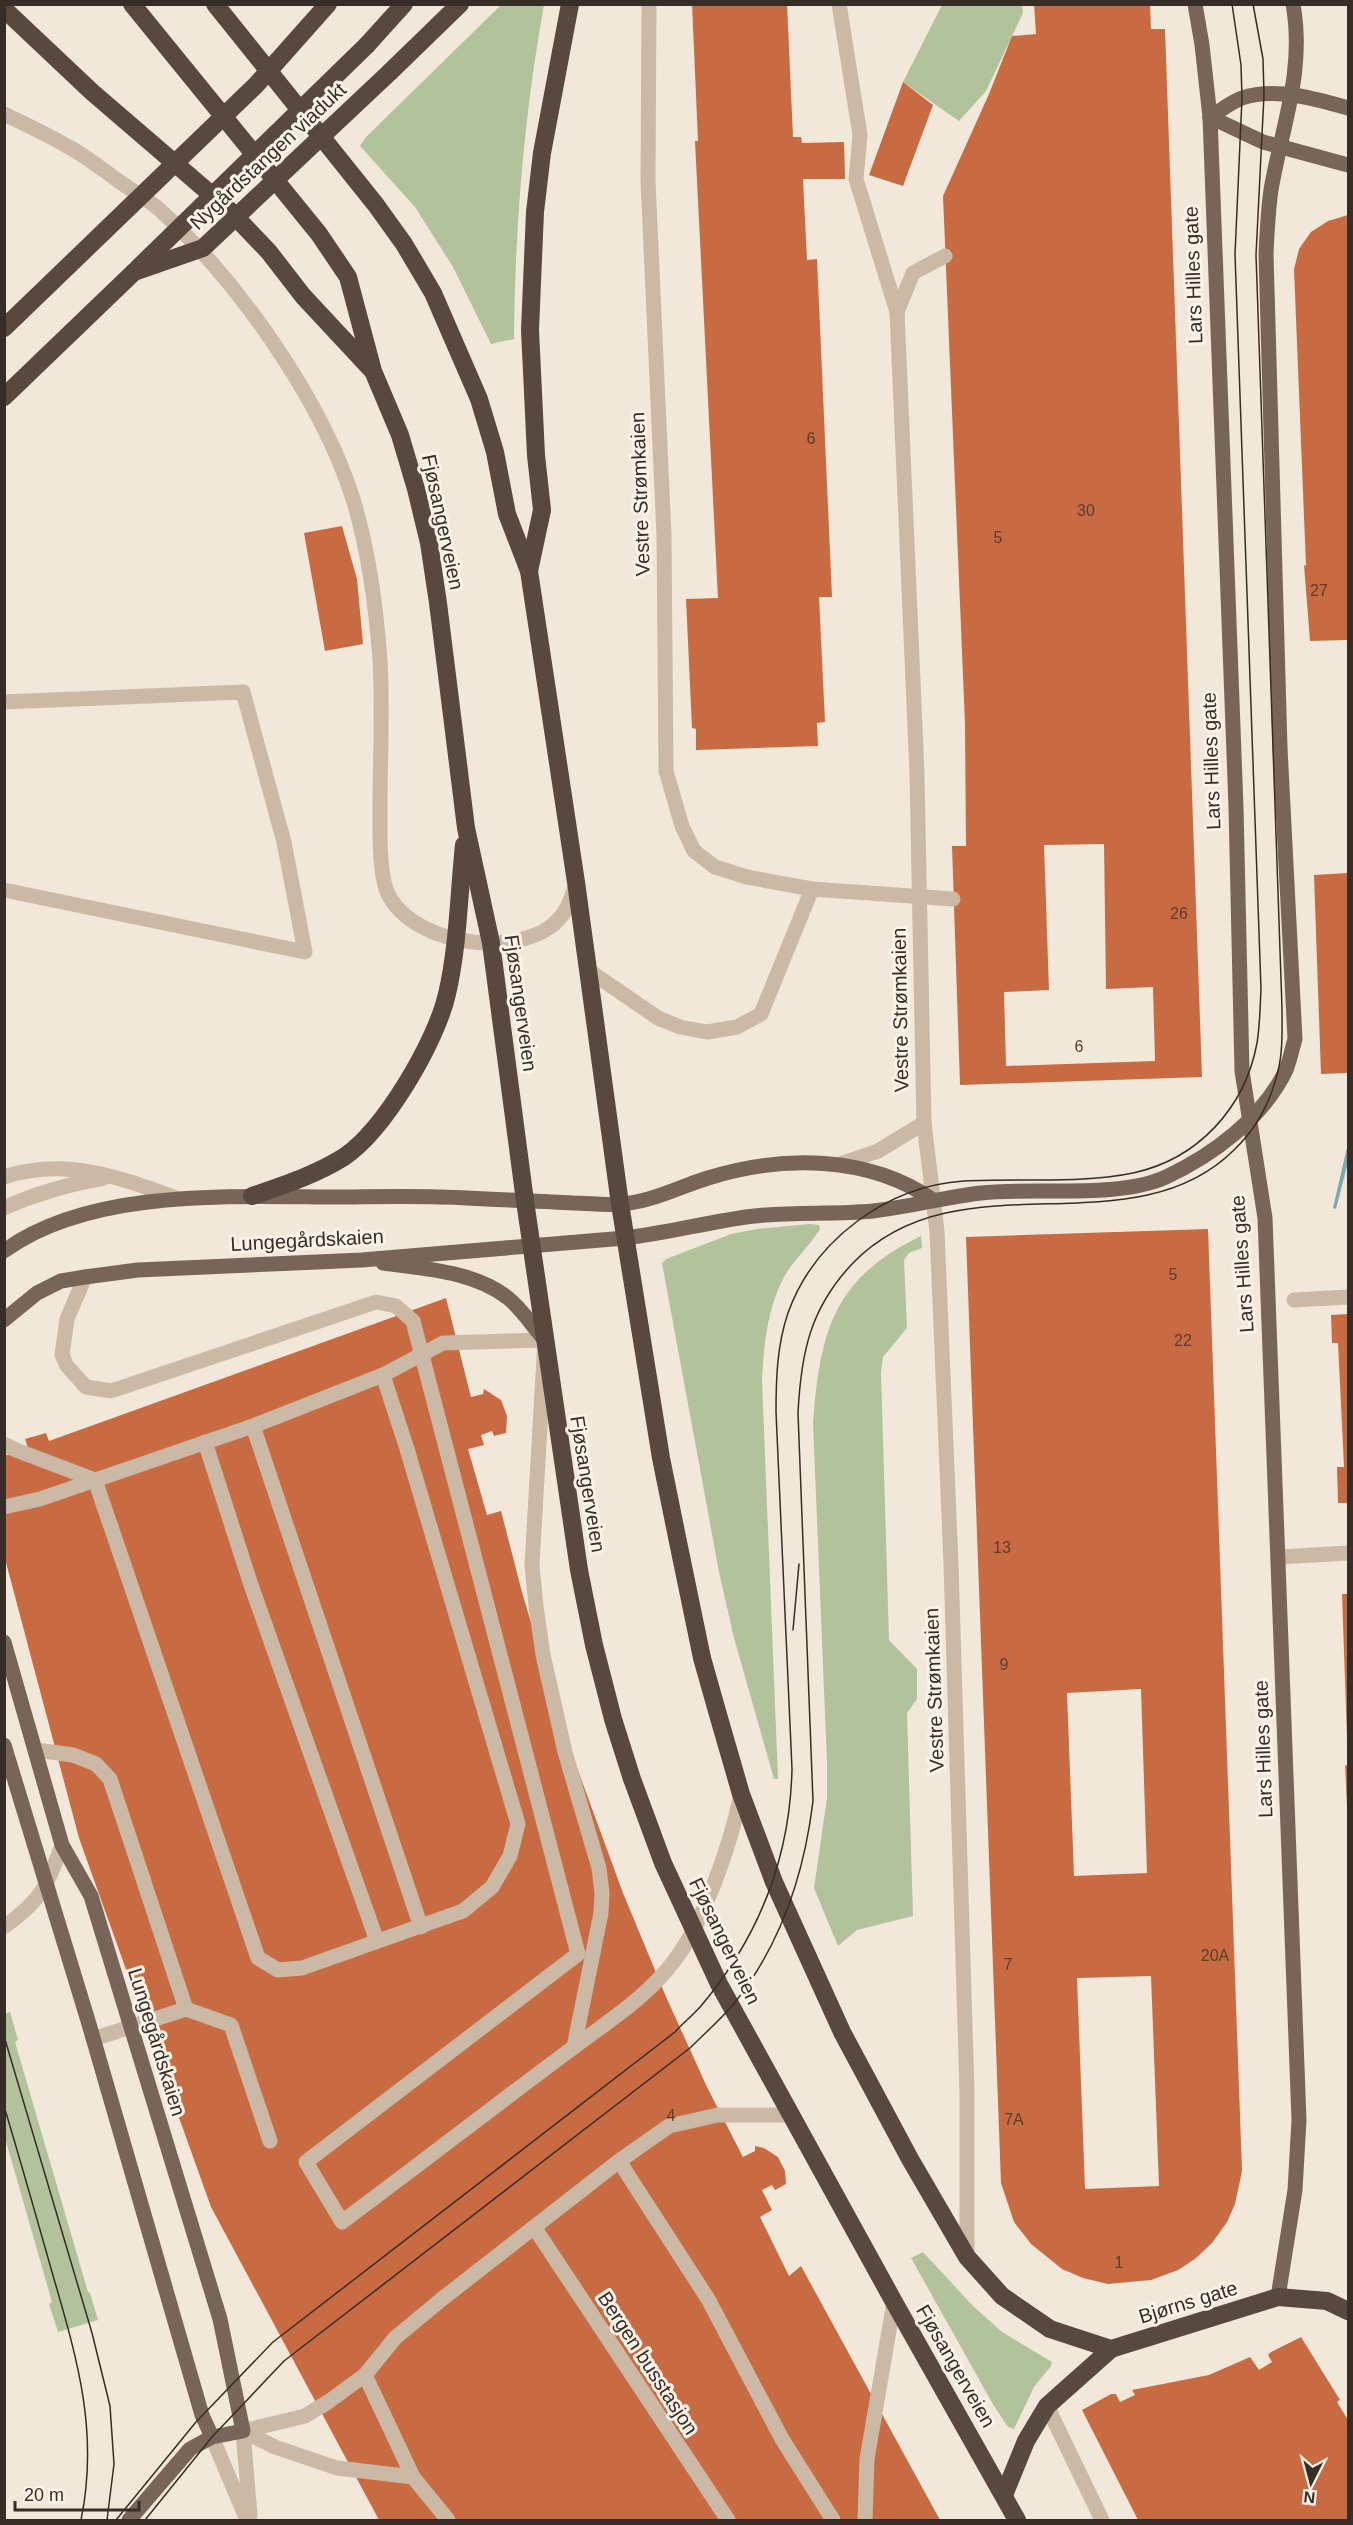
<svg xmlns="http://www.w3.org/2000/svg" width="1353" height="2525" font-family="Arial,sans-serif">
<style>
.green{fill:#b2c29a}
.water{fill:#79aab0}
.building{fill:#c96b42;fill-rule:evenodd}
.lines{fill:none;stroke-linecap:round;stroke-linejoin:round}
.minor{stroke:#cbb9a6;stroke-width:15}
.major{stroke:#796558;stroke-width:15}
.highway{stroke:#58483e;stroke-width:18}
.tram{stroke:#362d27;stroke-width:1.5}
.highway-bridge{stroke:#58483e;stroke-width:18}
.labels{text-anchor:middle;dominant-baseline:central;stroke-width:6;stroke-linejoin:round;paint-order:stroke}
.number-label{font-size:16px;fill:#5b3c2e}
.street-label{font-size:20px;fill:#362d27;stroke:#faf2e7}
</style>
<rect width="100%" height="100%" fill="#f2e8da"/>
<g class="green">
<path d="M 501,5 L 544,5 C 524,115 515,226 514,339 L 491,344 L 453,267 L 415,207 L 360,146 L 366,137 Z"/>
<path d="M 942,5 L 1022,5 L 1023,13 L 986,91 L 959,121 L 903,82 Z"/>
<path d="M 810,1224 L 819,1225 L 820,1229 C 810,1246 794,1259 784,1277 C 767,1309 764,1345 762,1380 L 778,1779 L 774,1779 L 734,1638 L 719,1572 L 662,1263 L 666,1259 L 731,1234 L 757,1229 Z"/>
<path d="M 921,1236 L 922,1248 L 909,1253 L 904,1260 L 907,1328 L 883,1357 L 881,1372 L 889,1640 L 917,1669 L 917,1699 L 907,1713 L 913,1916 L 857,1930 L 838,1946 L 814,1888 L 827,1798 L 827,1762 L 813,1423 C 820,1332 833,1278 921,1236 Z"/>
<path d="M 10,2012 L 18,2040 L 15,2042 L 88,2292 L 90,2293 L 98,2320 L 58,2332 L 49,2304 L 52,2302 L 5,2138 L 4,2014 Z"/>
<path d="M 923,2252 L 973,2306 L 1002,2332 L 1052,2362 L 1051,2366 L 1034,2387 L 1014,2429 L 1008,2427 L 994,2406 L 911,2258 Z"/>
</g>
<path class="water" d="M 1348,1143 L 1348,1162 L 1336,1209 L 1333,1208 Z"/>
<g class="building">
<path d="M 692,4 L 787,4 L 793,137 L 801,137 L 802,143 L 844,142 L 845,179 L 803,179 L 807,260 L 817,259 L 832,597 L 819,597 L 825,722 L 817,723 L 818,746 L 696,750 L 696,729 L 692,728 L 686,599 L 718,598 L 695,141 L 698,141 Z"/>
<path d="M 1034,4 L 1150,4 L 1151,29 L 1165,29 L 1202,1077 L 960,1085 L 952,846 L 966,846 L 965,724 L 943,196 L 989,94 L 1012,36 L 1036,34 ZM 1104,844 L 1106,989 L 1153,987 L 1155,1061 L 1006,1066 L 1004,992 L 1049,990 L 1044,845 Z"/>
<path d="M 903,82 L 933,105 L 903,186 L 869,175 Z"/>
<path d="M 1348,215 L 1348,640 L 1310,641 L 1304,565 L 1306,566 L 1294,269 L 1299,249 L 1311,232 L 1328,221 Z"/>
<path d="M 342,526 L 357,579 L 363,644 L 325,651 L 304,533 Z"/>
<path d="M 1348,873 L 1348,1073 L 1321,1074 L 1314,875 Z"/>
<path d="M 1208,1229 L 1242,2171 L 1235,2204 L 1227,2222 L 1212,2243 L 1195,2259 L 1178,2270 L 1151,2280 L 1108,2284 L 1083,2278 L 1062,2269 L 1031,2244 L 1014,2222 L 1001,2183 L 966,1237 ZM 1141,1689 L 1147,1873 L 1074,1876 L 1067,1693 ZM 1151,1976 L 1159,2186 L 1085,2189 L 1077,1978 Z"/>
<path d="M 446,1298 L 471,1397 L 483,1394 L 484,1389 L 501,1400 L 507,1416 L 506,1433 L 494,1436 L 492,1431 L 481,1435 L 484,1445 L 468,1449 L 487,1515 L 501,1511 L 523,1596 L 569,1746 L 623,1893 L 667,1999 L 707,2087 L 743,2157 L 755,2151 L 755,2146 L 764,2148 L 778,2157 L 785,2171 L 786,2184 L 775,2190 L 772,2185 L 762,2190 L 772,2210 L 760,2217 L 789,2276 L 801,2266 L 940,2520 L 379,2520 L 211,2207 L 79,1838 L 4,1555 L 4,1456 L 28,1448 L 25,1439 L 46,1433 L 49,1441 Z"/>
<path d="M 1348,1314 L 1348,1503 L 1338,1503 L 1337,1467 L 1344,1467 L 1338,1343 L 1332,1343 L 1331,1315 Z"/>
<path d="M 1342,1594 L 1348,1594 L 1348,1739 L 1347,1739 Z"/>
<path d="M 1345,1765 L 1348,1766 L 1348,1807 L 1347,1807 Z"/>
<path d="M 1301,2337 L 1340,2400 L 1337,2402 L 1348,2420 L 1348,2520 L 1138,2520 L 1082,2410 L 1111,2394 L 1116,2394 L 1120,2402 L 1135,2395 L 1132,2390 L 1209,2375 L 1250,2357 L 1259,2370 L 1272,2362 L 1268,2355 L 1271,2352 Z"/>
</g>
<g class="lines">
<g class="minor">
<path d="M 649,4 L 648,181 L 664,535 L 666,771 L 682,826 L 694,851 L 715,867 L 747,877 L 812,889 L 953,899"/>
<path d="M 839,4 L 860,135 L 856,179 L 897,312 L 917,774 L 924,1123 L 937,1231 L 951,1564 L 967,2092 L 967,2257"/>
<path d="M 4,114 C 25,124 47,134 67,146 C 86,156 103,170 120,182 C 133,191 147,199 159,209 C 237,280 321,398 353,499 C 369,551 376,606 380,660 C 383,709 380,758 380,807 C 380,830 379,867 386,889 C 406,943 507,958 550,927 C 566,916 571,900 576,883"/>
<path d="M 897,312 L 913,273 L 945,256"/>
<path d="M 4,702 L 243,692 L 284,842 L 305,952 L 4,890"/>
<path d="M 588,970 L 658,1018 L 680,1027 L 707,1032 L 737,1027 L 761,1014 L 812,889"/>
<path d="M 840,1164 L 878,1151 L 924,1123"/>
<path d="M 4,1177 C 65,1157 119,1177 176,1198"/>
<path d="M 4,1208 C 37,1193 69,1184 104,1178"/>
<path d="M 85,1277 L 67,1319 L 62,1355 L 67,1366 L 86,1387 L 111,1391 L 376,1302 L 396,1306 L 413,1321 L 578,1954 L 306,2162 L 342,2222 C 420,2164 497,2104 574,2047 C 610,2020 647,1997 674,1961 C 704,1922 731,1843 741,1794"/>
<path d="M 1294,1300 L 1348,1297"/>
<path d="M 253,1426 L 421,1927"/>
<path d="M 205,1442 L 251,1585 L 377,1941"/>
<path d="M 4,1444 L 16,1450 L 95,1480"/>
<path d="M 95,1480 L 258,1958 L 278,1970 L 302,1968 L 463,1911 L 492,1887 L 510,1856 L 518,1824 L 407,1449 L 383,1375"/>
<path d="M 4,1507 L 40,1499 L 253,1426 L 383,1375 L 443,1343 L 545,1340 L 532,1565 L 536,1606 L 543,1655 L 565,1752 L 599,1868 L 602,1893 L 601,1913 L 574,2047"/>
<path d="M 1279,1557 L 1348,1553"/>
<path d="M 36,1750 L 73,1755 L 96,1764 L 110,1779 L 186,2009"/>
<path d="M 4,1927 C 41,1900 47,1887 62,1845"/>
<path d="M 93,2039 L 186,2009 L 231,2025 L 270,2141"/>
<path d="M 619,2161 L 708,2299 L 782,2439 L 833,2520"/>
<path d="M 534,2227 L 728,2520"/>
<path d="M 365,2375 L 413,2477 L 448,2520"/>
<path d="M 1047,2406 L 1102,2520"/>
<path d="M 243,2431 L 305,2416 L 328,2402 L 365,2375 L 395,2338 L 442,2299 L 619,2161 L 669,2126 L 718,2115 L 790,2115"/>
<path d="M 243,2431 L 275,2447 L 337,2468 L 413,2477"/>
<path d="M 243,2431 L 250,2515"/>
<path d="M 212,2437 L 247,2520"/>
<path d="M 865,2520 L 867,2459 L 894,2302"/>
</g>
<g class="major">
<path d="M 1195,4 L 1202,45 L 1210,117 L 1236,807 L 1242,1071 L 1265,1218 L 1299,2120 L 1295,2190 L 1278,2297"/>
<path d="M 1210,117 L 1263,142 L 1348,165"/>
<path d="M 1210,117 C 1220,111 1231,102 1242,98 C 1275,87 1317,99 1348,108"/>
<path d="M 4,1251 C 87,1190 226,1196 325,1197 C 372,1197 420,1195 468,1198 C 503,1200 538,1201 573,1203 C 589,1203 606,1206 621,1204 C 651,1202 679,1187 708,1178 C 782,1155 868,1155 933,1200"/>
<path d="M 383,1263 C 425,1269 474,1271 508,1298 C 522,1309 533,1327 545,1340"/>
<path d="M 4,1320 L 37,1293 L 61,1281 L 85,1277 L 138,1270 L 362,1260 L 625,1238 C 666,1233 705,1223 746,1217 C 789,1211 831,1215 873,1211 C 909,1207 945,1197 981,1193 C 1033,1187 1119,1199 1166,1177 C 1213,1155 1263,1118 1286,1070 C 1290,1060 1292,1049 1295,1039 L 1280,748 L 1266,254 C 1267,232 1268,211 1271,190 C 1282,126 1305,71 1293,4"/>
<path d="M 4,1642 L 62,1845 L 91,1896 L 220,2319 L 243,2431 L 212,2437 L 190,2449 L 129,2520"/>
<path d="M 4,1745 L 89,2024 L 202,2415 L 212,2437"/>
</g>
<g class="highway">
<path d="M 132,4 L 319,234 L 348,277 L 373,371 L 400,435 L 416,489 L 429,543 L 438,603 L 466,828 L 491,943 L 525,1201 L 579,1570 L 594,1645 L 613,1719 L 632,1779 L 663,1863 L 719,1984 L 894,2302 L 1017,2520"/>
<path d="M 215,4 L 376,205 L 404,244 L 433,293 L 479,399 L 495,452 L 507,514 L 529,571 L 576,882 L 620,1204 L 661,1458 L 677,1537 L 702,1658 L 719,1718 L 741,1794 L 774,1882 L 842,2032 L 910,2159 L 967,2257 L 1002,2296 L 1050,2329 L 1111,2349"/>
<path d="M 4,9 L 92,92 L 228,209 L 269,252 L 303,296 L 371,369"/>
<path d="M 367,45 L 404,4"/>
<path d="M 390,72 L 460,4"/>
<path d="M 4,397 L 134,272"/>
<path d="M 529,571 L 542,510 L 536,455 L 530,330 L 535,212 L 542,153 L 570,4"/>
<path d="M 252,1196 C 284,1185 315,1175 344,1157 C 385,1129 436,1042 447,994 C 458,948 459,892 464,845"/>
<path d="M 1004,2495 L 1026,2441 L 1047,2406 L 1111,2349 L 1278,2297 L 1327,2301 L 1348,2311"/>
</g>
<g class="tram">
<path d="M 793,1630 L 799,1564"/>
<path d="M 4,2036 L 92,2333 L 110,2406 L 114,2464 L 107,2520"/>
<path d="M 4,2106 C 20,2159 35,2212 50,2265 C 75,2352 100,2428 81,2520"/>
<path d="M 116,2520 L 196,2422 L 273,2342 L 675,2032 C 683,2023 693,2015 701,2006 C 759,1937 790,1859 792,1769 L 776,1412 C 776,1379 777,1345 788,1313 C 814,1240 887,1186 964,1181 C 1018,1178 1080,1184 1133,1173 C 1198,1159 1245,1108 1257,1043 C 1260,1025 1260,1007 1261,989 L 1235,254 L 1242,98 L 1241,65 L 1232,4"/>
<path d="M 145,2520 L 212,2437 L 284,2361 L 690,2048 C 704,2034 719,2021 732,2006 C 780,1947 804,1876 813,1801 L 798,1413 C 801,1353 810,1308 853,1263 C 959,1154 1131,1252 1234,1150 C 1256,1129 1271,1101 1278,1071 C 1283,1051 1282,1029 1282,1008 L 1256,255 L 1264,95 L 1263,59 L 1253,4"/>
</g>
<g class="highway-bridge">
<path d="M 137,269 L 367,45"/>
<path d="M 134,272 L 203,248 L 390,72"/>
<path d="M 4,328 L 256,85 L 328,4"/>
</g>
</g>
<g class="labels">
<g class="number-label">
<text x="811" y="438">6</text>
<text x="1086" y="510">30</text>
<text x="998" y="537">5</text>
<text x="1319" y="590">27</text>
<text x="1179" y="913">26</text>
<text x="1079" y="1046">6</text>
<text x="1173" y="1274">5</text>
<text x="1183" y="1340">22</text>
<text x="1002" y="1547">13</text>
<text x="1004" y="1664">9</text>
<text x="1215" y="1955">20A</text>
<text x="1008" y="1964">7</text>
<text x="671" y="2115">4</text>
<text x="1014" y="2119">7A</text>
<text x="1119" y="2262">1</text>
</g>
<g class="street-label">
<text transform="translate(268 156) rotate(-43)">Nygårdstangen viadukt</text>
<text transform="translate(1193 275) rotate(-92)">Lars Hilles gate</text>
<text transform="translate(640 494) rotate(-92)">Vestre Strømkaien</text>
<text transform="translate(443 522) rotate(78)">Fjøsangerveien</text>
<text transform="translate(1211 761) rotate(-92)">Lars Hilles gate</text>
<text transform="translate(521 1003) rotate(82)">Fjøsangerveien</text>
<text transform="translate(900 1010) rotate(-91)">Vestre Strømkaien</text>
<text transform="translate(307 1240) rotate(-3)">Lungegårdskaien</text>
<text transform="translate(1242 1264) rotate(-94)">Lars Hilles gate</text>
<text transform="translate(588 1484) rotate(81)">Fjøsangerveien</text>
<text transform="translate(934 1690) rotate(-92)">Vestre Strømkaien</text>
<text transform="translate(1263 1749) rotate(-92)">Lars Hilles gate</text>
<text transform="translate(725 1941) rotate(64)">Fjøsangerveien</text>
<text transform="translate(157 2042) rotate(73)">Lungegårdskaien</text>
<text transform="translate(1188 2302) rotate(-17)">Bjørns gate</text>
<text transform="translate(648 2363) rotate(57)">Bergen busstasjon</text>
<text transform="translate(956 2366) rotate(60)">Fjøsangerveien</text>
</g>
</g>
<rect width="1353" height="2525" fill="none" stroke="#362d27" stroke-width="12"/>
<g transform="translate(1311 2483) rotate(186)" stroke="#faf2e7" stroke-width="4.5" paint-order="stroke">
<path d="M0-4.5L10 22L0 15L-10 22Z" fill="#362d27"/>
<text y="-9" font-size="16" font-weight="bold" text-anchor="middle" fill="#362d27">N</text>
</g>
<path d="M15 2501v9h124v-9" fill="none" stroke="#362d27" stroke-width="3"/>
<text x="24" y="2501" font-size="18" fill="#362d27" stroke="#faf2e7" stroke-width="4.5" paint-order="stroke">20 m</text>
</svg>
